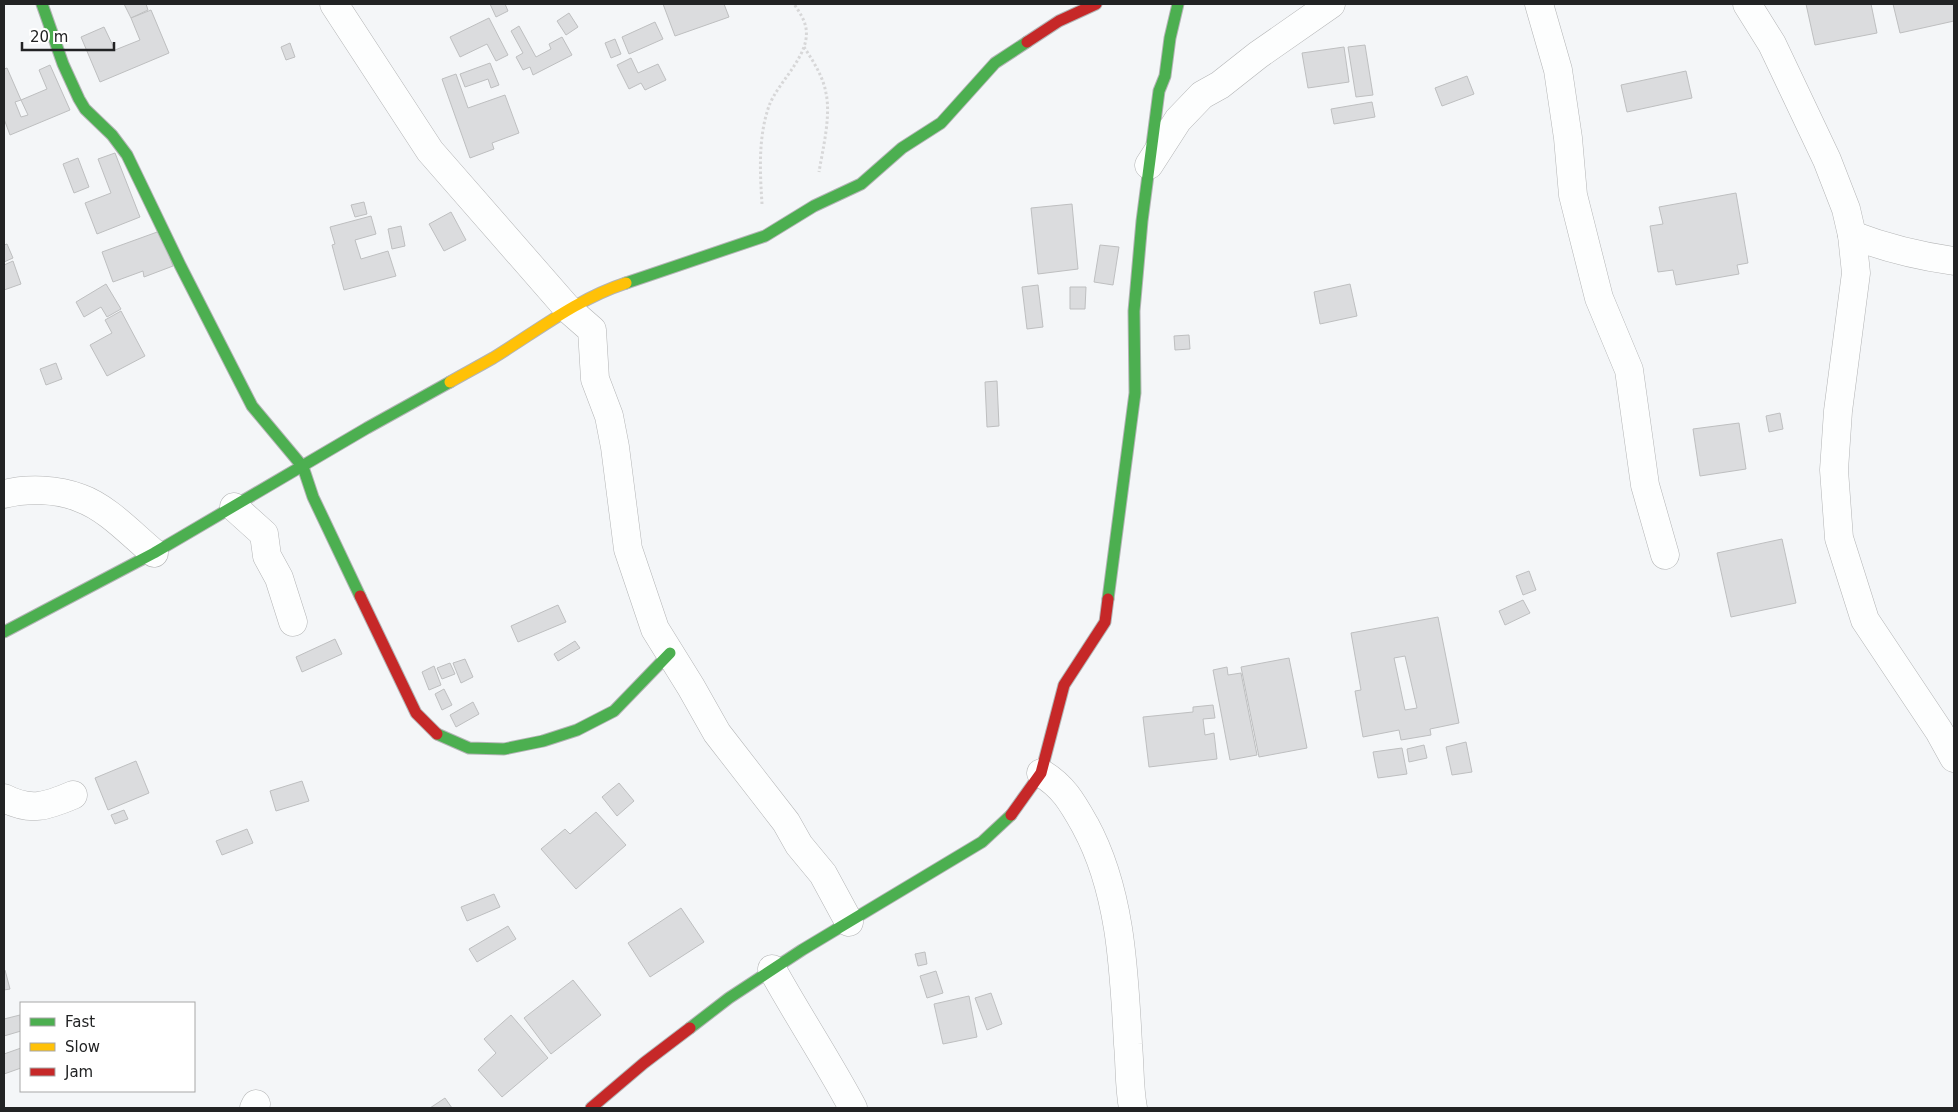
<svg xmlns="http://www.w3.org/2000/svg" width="1958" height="1112" font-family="'DejaVu Sans',sans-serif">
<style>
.building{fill:#dbdcde;stroke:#bebfc0;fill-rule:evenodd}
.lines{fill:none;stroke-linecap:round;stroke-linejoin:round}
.street-casing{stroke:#b3b4b5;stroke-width:29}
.fast-casing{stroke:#b3b4b5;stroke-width:13}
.slow-casing{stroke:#b3b4b5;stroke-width:13}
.jam-casing{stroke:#b3b4b5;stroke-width:13}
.path{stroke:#d7d7d8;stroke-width:3;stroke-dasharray:2.5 2.5;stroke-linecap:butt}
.street{stroke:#fdfefe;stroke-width:28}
.fast{stroke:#4caf50;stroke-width:11}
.slow{stroke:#ffc107;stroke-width:11}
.jam{stroke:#c62828;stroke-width:11}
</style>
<rect width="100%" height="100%" fill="#f4f6f8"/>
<g class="building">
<path d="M 124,4 L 146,4 L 148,10 L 131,18 Z"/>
<path d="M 490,4 L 505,4 L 508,11 L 496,17 Z"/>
<path d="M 663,4 L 724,4 L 729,17 L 675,36 Z"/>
<path d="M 1806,4 L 1871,4 L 1877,33 L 1815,45 Z"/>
<path d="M 1893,4 L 1954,4 L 1954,21 L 1900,33 Z"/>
<path d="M 151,10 L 169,53 L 100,82 L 81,37 L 104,27 L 115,50 L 140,40 L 131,18 Z"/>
<path d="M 569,13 L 578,27 L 566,35 L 557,21 Z"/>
<path d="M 489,18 L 508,55 L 496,61 L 487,44 L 460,57 L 450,37 Z"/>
<path d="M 655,22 L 663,39 L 629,54 L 622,37 Z"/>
<path d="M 519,26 L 536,57 L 551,49 L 549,44 L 562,37 L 572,55 L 533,75 L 530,67 L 523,70 L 516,57 L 523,53 L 511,31 Z"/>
<path d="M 615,39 L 621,54 L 611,58 L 605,43 Z"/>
<path d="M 290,43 L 295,57 L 286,60 L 281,47 Z"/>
<path d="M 1365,45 L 1373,95 L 1356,97 L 1348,47 Z"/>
<path d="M 1344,47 L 1349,82 L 1308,88 L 1302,53 Z"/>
<path d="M 631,58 L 638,73 L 658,64 L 666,80 L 645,90 L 641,83 L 629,89 L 617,65 Z"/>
<path d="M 490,63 L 499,85 L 491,88 L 488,79 L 465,87 L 460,74 Z"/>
<path d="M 50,65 L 70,110 L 10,135 L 4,119 L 4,69 L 7,68 L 21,100 L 15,102 L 21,117 L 28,115 L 21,100 L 47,89 L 39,70 Z"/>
<path d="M 1686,71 L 1692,98 L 1627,112 L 1621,85 Z"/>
<path d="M 456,74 L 468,108 L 505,95 L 519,133 L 492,143 L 494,149 L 470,158 L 442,79 Z"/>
<path d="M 1467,76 L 1474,94 L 1442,106 L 1435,88 Z"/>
<path d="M 1372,102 L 1375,117 L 1334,124 L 1331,109 Z"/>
<path d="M 115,153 L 140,217 L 97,234 L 85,203 L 111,193 L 98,159 Z"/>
<path d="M 78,158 L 89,187 L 74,193 L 63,164 Z"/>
<path d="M 1736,193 L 1748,263 L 1737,265 L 1739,274 L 1676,285 L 1673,270 L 1658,272 L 1650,226 L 1663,224 L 1659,207 Z"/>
<path d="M 364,202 L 367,214 L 355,217 L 351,205 Z"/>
<path d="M 1072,204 L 1078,269 L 1038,274 L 1031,208 Z"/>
<path d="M 451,212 L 466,240 L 444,251 L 429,224 Z"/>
<path d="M 371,216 L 376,234 L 355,240 L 361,259 L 388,251 L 396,276 L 344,290 L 332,245 L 335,244 L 330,227 Z"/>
<path d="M 401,226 L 405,246 L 392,249 L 388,229 Z"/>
<path d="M 160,231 L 173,266 L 144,277 L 143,271 L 113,282 L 102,252 Z"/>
<path d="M 7,244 L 13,258 L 4,262 L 4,245 Z"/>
<path d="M 1100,245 L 1119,247 L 1113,285 L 1094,282 Z"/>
<path d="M 13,261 L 21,284 L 4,290 L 4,265 Z"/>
<path d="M 106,284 L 121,309 L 107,317 L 101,307 L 84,317 L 76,302 Z"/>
<path d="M 1350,284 L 1357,316 L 1320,324 L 1314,292 Z"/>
<path d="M 1038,285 L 1043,327 L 1027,329 L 1022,287 Z"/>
<path d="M 1070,287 L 1086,287 L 1085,309 L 1070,309 Z"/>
<path d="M 121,311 L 145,356 L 107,376 L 90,345 L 112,333 L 105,320 Z"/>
<path d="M 1189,335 L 1190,349 L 1175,350 L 1174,336 Z"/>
<path d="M 56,363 L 62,379 L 46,385 L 40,369 Z"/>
<path d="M 997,381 L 999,426 L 987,427 L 985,382 Z"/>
<path d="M 1780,413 L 1783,429 L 1769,432 L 1766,416 Z"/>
<path d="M 1739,423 L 1746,469 L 1700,476 L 1693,429 Z"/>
<path d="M 1782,539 L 1796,603 L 1731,617 L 1717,553 Z"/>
<path d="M 1529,571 L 1536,590 L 1523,595 L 1516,576 Z"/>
<path d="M 1523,600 L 1530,613 L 1505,625 L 1499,611 Z"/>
<path d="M 558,605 L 566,622 L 518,642 L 511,626 Z"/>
<path d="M 1438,617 L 1459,723 L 1430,729 L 1431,735 L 1401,740 L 1399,730 L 1363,737 L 1355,691 L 1361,690 L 1351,633 ZM 1405,656 L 1417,708 L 1405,710 L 1394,658 Z"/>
<path d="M 335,639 L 342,654 L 302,672 L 296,657 Z"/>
<path d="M 575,641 L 580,648 L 558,661 L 554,654 Z"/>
<path d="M 1289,658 L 1307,748 L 1259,757 L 1241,667 Z"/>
<path d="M 465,659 L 473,677 L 461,683 L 453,663 Z"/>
<path d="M 450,663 L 455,674 L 442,679 L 437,668 Z"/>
<path d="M 434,666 L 441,685 L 429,690 L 422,672 Z"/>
<path d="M 1227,667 L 1228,675 L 1241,673 L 1257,755 L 1230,760 L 1213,670 Z"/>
<path d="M 444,689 L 452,705 L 442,710 L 435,694 Z"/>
<path d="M 473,702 L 479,714 L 456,727 L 450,715 Z"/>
<path d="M 1213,705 L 1215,718 L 1203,719 L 1205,735 L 1214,733 L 1217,759 L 1149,767 L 1143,717 L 1193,712 L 1193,707 Z"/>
<path d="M 1466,742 L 1472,772 L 1452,775 L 1446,747 Z"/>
<path d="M 1424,745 L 1427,758 L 1409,762 L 1407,749 Z"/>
<path d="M 1402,748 L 1407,774 L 1378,778 L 1373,752 Z"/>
<path d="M 136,761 L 149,793 L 108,810 L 95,778 Z"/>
<path d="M 302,781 L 309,801 L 276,811 L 270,791 Z"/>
<path d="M 619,783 L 634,801 L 617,816 L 602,797 Z"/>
<path d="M 124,810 L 128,819 L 115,824 L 111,815 Z"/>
<path d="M 596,812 L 626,845 L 576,889 L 541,849 L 565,829 L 570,834 Z"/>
<path d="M 247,829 L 253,843 L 222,855 L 216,841 Z"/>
<path d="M 494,894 L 500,907 L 467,921 L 461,907 Z"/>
<path d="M 681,908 L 704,942 L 650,977 L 628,943 Z"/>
<path d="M 508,926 L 516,939 L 477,962 L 469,949 Z"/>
<path d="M 925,952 L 927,964 L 918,966 L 915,954 Z"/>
<path d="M 5,970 L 10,989 L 4,990 L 4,971 Z"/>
<path d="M 936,971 L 943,993 L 927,998 L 920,976 Z"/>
<path d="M 573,980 L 601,1015 L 551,1054 L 524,1018 Z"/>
<path d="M 991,993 L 1002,1024 L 987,1030 L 975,998 Z"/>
<path d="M 969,996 L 977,1037 L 943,1044 L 934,1004 Z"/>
<path d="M 20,1015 L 21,1031 L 4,1036 L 4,1019 Z"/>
<path d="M 511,1015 L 548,1058 L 502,1097 L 478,1070 L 496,1053 L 484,1039 Z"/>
<path d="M 21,1048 L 21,1068 L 4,1074 L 4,1054 Z"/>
<path d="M 445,1098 L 452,1108 L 430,1108 Z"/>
</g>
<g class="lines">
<defs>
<g id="street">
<path d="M 334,4 L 430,151 L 568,309 L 592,330 L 595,379 L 609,416 L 615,447 L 628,549 L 655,629 L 691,687 L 717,733 L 786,822 L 799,845 L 823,874 L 849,922"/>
<path d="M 1539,4 L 1558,70 L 1568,138 L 1573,195 L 1599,298 L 1629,370 L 1645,485 L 1665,555"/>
<path d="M 1747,4 L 1772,44 L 1827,160 L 1846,209 L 1852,235 L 1856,273 L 1838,411 L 1834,470 L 1839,538 L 1865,620 L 1939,731 L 1954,758"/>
<path d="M 1149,165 L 1178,120 L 1202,95 L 1220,85 L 1258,55 L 1331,4"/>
<path d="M 1852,235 C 1886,248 1919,256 1954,261"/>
<path d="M 4,494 C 27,488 58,489 80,498 C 108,508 132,535 154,553"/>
<path d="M 234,507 L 264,534 L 267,556 L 279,578 L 293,622"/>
<path d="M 1041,773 C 1063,786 1072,802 1085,825 C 1121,891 1124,970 1128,1044 C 1130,1065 1129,1087 1133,1108"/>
<path d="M 4,798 C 31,812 47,806 73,795"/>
<path d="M 772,969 C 798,1016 828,1061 853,1108"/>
<path d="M 254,1108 L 256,1104"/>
</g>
<g id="fast">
<path d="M 42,4 L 63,64 L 79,99 L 85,109 L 112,135 L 127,155 L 180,265 L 252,406 L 303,467 L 313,497 L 360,596"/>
<path d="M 626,283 L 765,236 L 814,206 L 861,184 L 902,148 L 941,123 L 995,63 L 1027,42"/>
<path d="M 1108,599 L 1135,393 L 1134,311 L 1142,221 L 1159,91 L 1165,76 L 1170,38 L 1178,4"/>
<path d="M 4,632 L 154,553 L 367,428 L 450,382"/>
<path d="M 437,734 L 469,748 L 504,749 L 543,741 L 577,730 L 614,711 L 670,653"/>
<path d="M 690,1028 L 729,998 L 802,950 L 982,842 L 1011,815"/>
</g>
<path id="slow" d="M 450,382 C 464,374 479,366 493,358 C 537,331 577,299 626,283"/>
<g id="jam">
<path d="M 1027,42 L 1059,21 L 1096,4"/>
<path d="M 360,596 L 416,713 L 437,734"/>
<path d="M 1011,815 L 1041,773 L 1064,685 L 1105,622 L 1108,599"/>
<path d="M 591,1108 L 644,1063 L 690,1028"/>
</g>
</defs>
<use href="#street" class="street-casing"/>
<use href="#fast" class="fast-casing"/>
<use href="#slow" class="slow-casing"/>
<use href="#jam" class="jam-casing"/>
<g class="path">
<path d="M 804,47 C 813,61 823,76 826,93 C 831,116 823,148 819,172"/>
<path d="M 762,204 C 760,172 758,137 769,106 C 778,81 814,53 805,24 C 803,17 798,10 794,4"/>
</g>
<use href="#street" class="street"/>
<use href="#fast" class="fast"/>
<use href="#slow" class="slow"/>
<use href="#jam" class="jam"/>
</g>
<rect width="1958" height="1112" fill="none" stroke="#222324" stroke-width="10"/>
<rect x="20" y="1002" width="175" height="90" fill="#ffffff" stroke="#a7a7a7"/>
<rect x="30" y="1018" width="25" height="8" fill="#4caf50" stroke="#a7a7a7"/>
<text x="65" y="1027" font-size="15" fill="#222324">Fast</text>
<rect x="30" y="1043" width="25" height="8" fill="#ffc107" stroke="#a7a7a7"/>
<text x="65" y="1052" font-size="15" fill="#222324">Slow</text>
<rect x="30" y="1068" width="25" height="8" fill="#c62828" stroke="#a7a7a7"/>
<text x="65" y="1077" font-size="15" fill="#222324">Jam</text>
<path d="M22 42v8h92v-8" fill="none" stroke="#222324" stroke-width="2.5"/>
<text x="30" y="42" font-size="15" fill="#222324" stroke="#ffffff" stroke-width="4" paint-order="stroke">20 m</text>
</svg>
